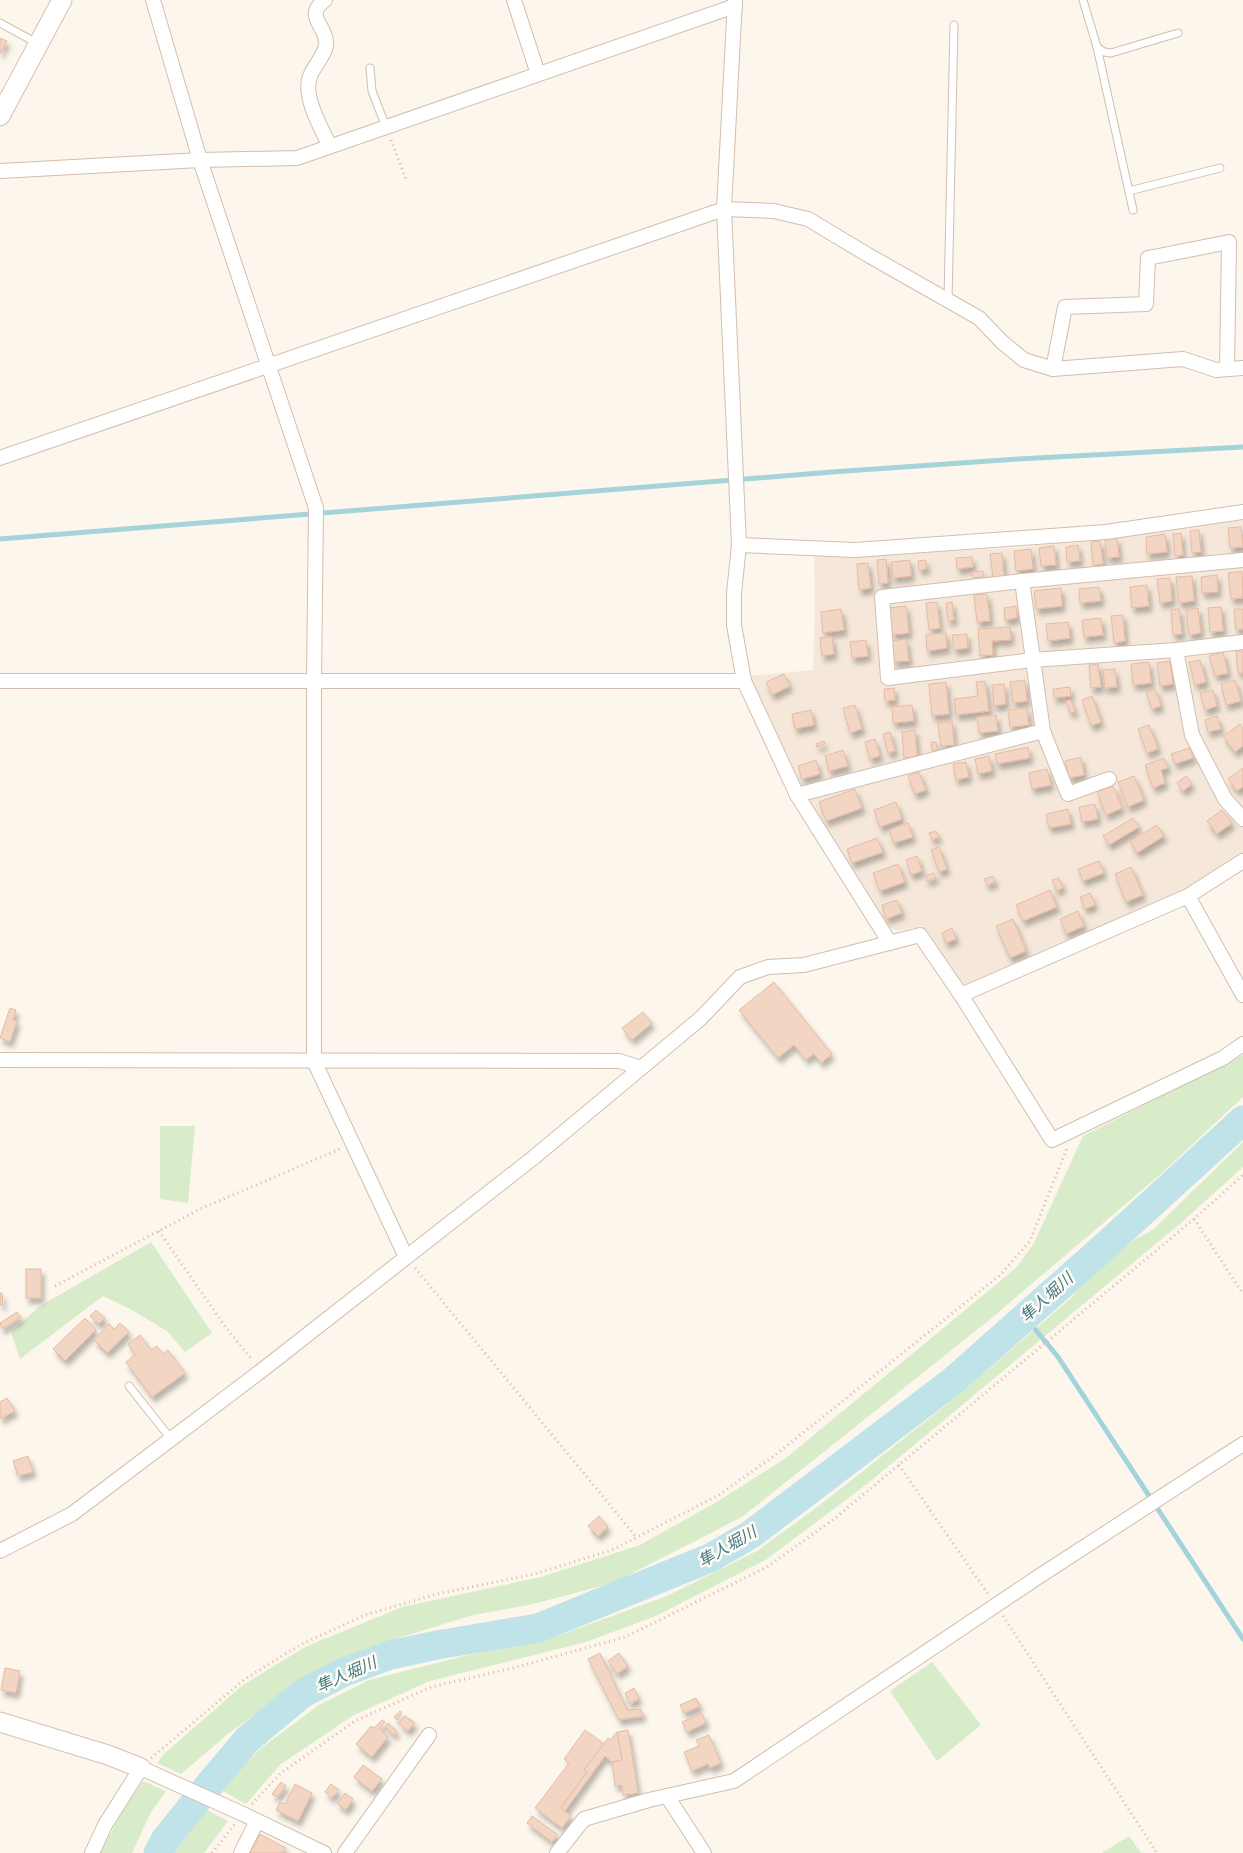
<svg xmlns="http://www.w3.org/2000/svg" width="1243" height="1853" font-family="'PT Sans Narrow','Noto Sans JP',sans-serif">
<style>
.residential{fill:#f5e8da}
.green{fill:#d8ecc9}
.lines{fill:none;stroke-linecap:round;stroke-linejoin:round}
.stream{stroke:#a5d3da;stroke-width:5}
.river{stroke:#bfe3e8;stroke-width:29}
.building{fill:#f3d5c3;stroke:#e6bba3;filter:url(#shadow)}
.lane-casing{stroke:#d1beb0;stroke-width:9}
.street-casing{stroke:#d1beb0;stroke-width:16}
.secondary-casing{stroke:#d6c0b0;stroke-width:21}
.path{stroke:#d9b8a5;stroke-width:3;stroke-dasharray:1 4;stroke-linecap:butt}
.lane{stroke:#fff;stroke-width:7}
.street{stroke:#fff;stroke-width:14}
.secondary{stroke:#fff;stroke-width:19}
.labels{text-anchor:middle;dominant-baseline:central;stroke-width:5;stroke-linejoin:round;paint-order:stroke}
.water-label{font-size:16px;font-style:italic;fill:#437c86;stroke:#fffaf3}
</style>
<defs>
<filter id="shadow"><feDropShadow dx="3" dy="5.5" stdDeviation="2.5" flood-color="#0004"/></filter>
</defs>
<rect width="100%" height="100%" fill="#fdf6ec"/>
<path class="residential" d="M 1243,520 L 1243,856 L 1175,896 L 1051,946 L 972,985 L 960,983 L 922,926 L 897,931 L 888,927 L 831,840 L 797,783 L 748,676 L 813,670 L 815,607 L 814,555 L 860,556 L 1026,547 L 1166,528 Z"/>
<g class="green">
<path d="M 1243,1055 L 1243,1097 L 1162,1173 L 988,1321 L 742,1517 L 613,1583 L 529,1605 L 473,1615 L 402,1637 L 298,1684 L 229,1733 L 181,1774 L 157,1763 L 165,1753 L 243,1685 L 305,1647 L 402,1607 L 541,1577 L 640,1545 L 720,1500 L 786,1458 L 1016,1268 L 1034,1243 L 1083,1136 Z"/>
<path d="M 160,1126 L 195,1126 L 188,1203 L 160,1199 Z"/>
<path d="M 1243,1142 L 1243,1167 L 1182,1222 L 867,1484 L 767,1559 L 656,1616 L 586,1642 L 430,1681 L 354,1715 L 281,1764 L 246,1804 L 221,1790 L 261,1748 L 319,1705 L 369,1680 L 468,1655 L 560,1635 L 667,1596 L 757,1551 L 820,1505 L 960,1394 L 1071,1298 L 1089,1276 L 1134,1240 L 1154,1229 Z"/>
<path d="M 151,1242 L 212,1333 L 185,1352 L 167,1331 L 130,1309 L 103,1296 L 20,1359 L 11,1332 L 40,1306 Z"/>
<path d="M 932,1662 L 981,1725 L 937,1761 L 890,1691 Z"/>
<path d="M 143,1781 L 166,1791 L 151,1812 L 132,1853 L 100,1853 L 121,1814 Z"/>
<path d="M 203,1808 L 228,1821 L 204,1853 L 170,1853 Z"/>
<path d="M 1129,1836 L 1141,1853 L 1102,1853 Z"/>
</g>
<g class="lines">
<g class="stream">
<path d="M 0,539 L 832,472 L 1018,459 L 1243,447"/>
<path d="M 1025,1317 L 1058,1357 L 1243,1639"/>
</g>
<path class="river" d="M 158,1853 L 165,1840 L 209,1785 L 248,1739 L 303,1693 L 342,1673 L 390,1655 L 437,1645 L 538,1628 L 710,1558 L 750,1535 L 953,1381 L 1103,1248 L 1243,1120"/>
</g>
<g class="building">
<path d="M 0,38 L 7,41 L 0,54 Z"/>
<path d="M 1241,527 L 1243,547 L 1230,548 L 1228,528 Z"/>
<path d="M 1199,530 L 1201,552 L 1192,553 L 1190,531 Z"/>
<path d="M 1181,533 L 1183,555 L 1175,556 L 1173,534 Z"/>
<path d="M 1165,534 L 1167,552 L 1147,554 L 1146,537 Z"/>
<path d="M 1117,538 L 1119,557 L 1107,558 L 1105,540 Z"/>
<path d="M 1100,541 L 1103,564 L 1093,565 L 1091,542 Z"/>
<path d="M 1078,545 L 1080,561 L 1067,562 L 1066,547 Z"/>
<path d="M 1054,546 L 1056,565 L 1041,566 L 1039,548 Z"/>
<path d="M 1031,549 L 1033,569 L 1016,571 L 1014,551 Z"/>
<path d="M 1002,553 L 1004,577 L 993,578 L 990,554 Z"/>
<path d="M 972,557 L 973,567 L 957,569 L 956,558 Z"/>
<path d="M 886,559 L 888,583 L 879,584 L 877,560 Z"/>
<path d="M 910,560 L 911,576 L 893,578 L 891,562 Z"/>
<path d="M 926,560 L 926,569 L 919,570 L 918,561 Z"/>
<path d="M 868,563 L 871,588 L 859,590 L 857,564 Z"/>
<path d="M 983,571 L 983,577 L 973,578 L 972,572 Z"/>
<path d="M 1242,571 L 1243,598 L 1231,599 L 1228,573 Z"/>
<path d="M 1217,575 L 1218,592 L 1202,593 L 1201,577 Z"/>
<path d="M 1192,576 L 1194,601 L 1179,603 L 1176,577 Z"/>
<path d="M 1170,578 L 1172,601 L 1160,603 L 1157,579 Z"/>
<path d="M 1147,585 L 1149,606 L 1132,608 L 1130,587 Z"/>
<path d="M 1099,587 L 1101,601 L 1080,603 L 1079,589 Z"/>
<path d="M 1061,588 L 1062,606 L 1036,609 L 1034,591 Z"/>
<path d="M 987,594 L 990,621 L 977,622 L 974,595 Z"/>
<path d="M 937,602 L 940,628 L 929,630 L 926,603 Z"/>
<path d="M 952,602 L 954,620 L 948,621 L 946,603 Z"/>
<path d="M 906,606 L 909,633 L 892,635 L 889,608 Z"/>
<path d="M 1016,606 L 1017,618 L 1005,620 L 1004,608 Z"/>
<path d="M 1221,607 L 1223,631 L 1210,632 L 1208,608 Z"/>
<path d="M 1198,608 L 1201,633 L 1189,635 L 1186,610 Z"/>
<path d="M 841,609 L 844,630 L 823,633 L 821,612 Z"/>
<path d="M 1179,609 L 1182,634 L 1173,635 L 1171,610 Z"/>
<path d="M 1234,609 L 1243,609 L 1243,629 L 1236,630 Z"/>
<path d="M 1123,615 L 1125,641 L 1114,643 L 1111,616 Z"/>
<path d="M 1101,618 L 1103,635 L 1084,637 L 1082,620 Z"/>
<path d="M 1068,622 L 1070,638 L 1048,641 L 1046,624 Z"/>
<path d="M 1010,627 L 1011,640 L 992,641 L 993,655 L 980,656 L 978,629 Z"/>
<path d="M 946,633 L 947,648 L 927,651 L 926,635 Z"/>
<path d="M 967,634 L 968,648 L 954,650 L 952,635 Z"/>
<path d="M 832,637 L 834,654 L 822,656 L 820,638 Z"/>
<path d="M 906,639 L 909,661 L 894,662 L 892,641 Z"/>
<path d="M 866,640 L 868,656 L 852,658 L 850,642 Z"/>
<path d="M 1236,651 L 1243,651 L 1243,673 L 1238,673 Z"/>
<path d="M 1223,652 L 1228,673 L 1215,676 L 1209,656 Z"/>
<path d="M 1200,660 L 1206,682 L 1195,685 L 1189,662 Z"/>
<path d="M 1170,661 L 1173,684 L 1160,686 L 1157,663 Z"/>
<path d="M 1149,662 L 1151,683 L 1133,685 L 1131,664 Z"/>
<path d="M 1098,664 L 1101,687 L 1091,688 L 1089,665 Z"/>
<path d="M 1115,669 L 1117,687 L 1105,688 L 1103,670 Z"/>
<path d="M 784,674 L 790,686 L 772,695 L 766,682 Z"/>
<path d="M 1025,680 L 1027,701 L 1013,703 L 1010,682 Z"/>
<path d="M 1235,680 L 1241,701 L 1226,705 L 1221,684 Z"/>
<path d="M 985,681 L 989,711 L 956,715 L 954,699 L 978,696 L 976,682 Z"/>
<path d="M 946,682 L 949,714 L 932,716 L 929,684 Z"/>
<path d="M 1004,684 L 1006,704 L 994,706 L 992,685 Z"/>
<path d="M 1070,687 L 1071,696 L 1054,698 L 1053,689 Z"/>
<path d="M 894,688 L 895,700 L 885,701 L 884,689 Z"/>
<path d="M 1155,689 L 1161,706 L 1152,709 L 1146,692 Z"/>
<path d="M 1213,690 L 1217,706 L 1205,710 L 1200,693 Z"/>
<path d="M 1092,696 L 1101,722 L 1091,726 L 1082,700 Z"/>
<path d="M 1071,700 L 1075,712 L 1070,713 L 1066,701 Z"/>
<path d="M 855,705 L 862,729 L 850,733 L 843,708 Z"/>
<path d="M 912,705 L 914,721 L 893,723 L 892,707 Z"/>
<path d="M 1027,708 L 1029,725 L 1010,727 L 1008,710 Z"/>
<path d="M 811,710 L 814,725 L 795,729 L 792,714 Z"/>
<path d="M 996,715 L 998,731 L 979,733 L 977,717 Z"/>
<path d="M 1217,716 L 1221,729 L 1208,732 L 1205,720 Z"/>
<path d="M 952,721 L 954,745 L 941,746 L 938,723 Z"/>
<path d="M 1240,724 L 1243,728 L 1243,746 L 1235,752 L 1223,736 Z"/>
<path d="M 1149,725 L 1158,749 L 1147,753 L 1138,729 Z"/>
<path d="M 915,730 L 917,756 L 904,758 L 902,732 Z"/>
<path d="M 890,732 L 895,751 L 888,753 L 883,734 Z"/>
<path d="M 875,739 L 880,756 L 870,759 L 865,742 Z"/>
<path d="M 824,741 L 825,744 L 817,747 L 816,744 Z"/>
<path d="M 931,742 L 936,742 L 937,750 L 932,750 Z"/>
<path d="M 1028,747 L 1030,758 L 997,764 L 995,754 Z"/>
<path d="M 1190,748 L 1193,758 L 1175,764 L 1171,754 Z"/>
<path d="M 843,750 L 848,766 L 829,771 L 825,756 Z"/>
<path d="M 989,756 L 992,771 L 978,774 L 975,759 Z"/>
<path d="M 1081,757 L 1084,775 L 1069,778 L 1065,761 Z"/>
<path d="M 1164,758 L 1168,768 L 1161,770 L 1165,783 L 1153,788 L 1145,765 Z"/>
<path d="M 816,760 L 820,774 L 802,779 L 798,766 Z"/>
<path d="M 966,762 L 969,777 L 956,780 L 953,764 Z"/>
<path d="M 1243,768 L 1243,787 L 1237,791 L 1228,779 Z"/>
<path d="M 1047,769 L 1051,785 L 1032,789 L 1029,773 Z"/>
<path d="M 919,772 L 926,790 L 915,794 L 908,776 Z"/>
<path d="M 1134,776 L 1144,800 L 1128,807 L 1118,782 Z"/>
<path d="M 1186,776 L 1192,784 L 1183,791 L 1177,783 Z"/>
<path d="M 1113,786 L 1122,808 L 1106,815 L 1097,792 Z"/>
<path d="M 855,789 L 862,808 L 826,821 L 819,802 Z"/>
<path d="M 896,802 L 902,819 L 880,827 L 874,810 Z"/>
<path d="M 1095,804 L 1098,819 L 1082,822 L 1079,807 Z"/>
<path d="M 1068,809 L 1071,824 L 1049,828 L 1046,814 Z"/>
<path d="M 1222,810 L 1232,823 L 1217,834 L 1207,821 Z"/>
<path d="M 1133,818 L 1139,827 L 1109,845 L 1103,836 Z"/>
<path d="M 908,823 L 913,837 L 894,843 L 889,830 Z"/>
<path d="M 1157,825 L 1164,836 L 1137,853 L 1130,841 Z"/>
<path d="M 936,831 L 939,837 L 932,840 L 929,833 Z"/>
<path d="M 877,838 L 883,852 L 852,863 L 847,849 Z"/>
<path d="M 939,847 L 947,869 L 939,872 L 931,850 Z"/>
<path d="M 917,856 L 922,871 L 911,875 L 906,860 Z"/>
<path d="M 1099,861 L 1104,873 L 1083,881 L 1078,869 Z"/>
<path d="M 898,864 L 905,882 L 880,891 L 873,873 Z"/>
<path d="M 1131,867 L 1143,895 L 1126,902 L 1115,874 Z"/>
<path d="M 934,873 L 936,878 L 927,881 L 925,876 Z"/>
<path d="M 993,876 L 995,882 L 987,885 L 984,879 Z"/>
<path d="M 1059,878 L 1063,888 L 1057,891 L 1052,880 Z"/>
<path d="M 1050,890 L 1057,907 L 1023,921 L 1016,905 Z"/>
<path d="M 1090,893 L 1095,905 L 1085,909 L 1080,897 Z"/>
<path d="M 897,900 L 902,913 L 886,919 L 882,905 Z"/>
<path d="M 1078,911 L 1084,926 L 1066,934 L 1060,919 Z"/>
<path d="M 1013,919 L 1026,951 L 1010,958 L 996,926 Z"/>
<path d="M 952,928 L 956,939 L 946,943 L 942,933 Z"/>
<path d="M 774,982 L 832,1054 L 821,1063 L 814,1054 L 806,1060 L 794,1045 L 778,1058 L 739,1010 Z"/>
<path d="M 10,1008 L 16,1010 L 13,1020 L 17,1021 L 10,1042 L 0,1038 Z"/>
<path d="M 643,1012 L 652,1023 L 632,1040 L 622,1028 Z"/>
<rect x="26" y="1269" width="15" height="29"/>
<path d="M 0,1293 L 2,1293 L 3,1305 L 0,1305 Z"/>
<path d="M 96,1310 L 105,1318 L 99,1324 L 90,1316 Z"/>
<path d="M 17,1312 L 21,1317 L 2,1329 L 0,1323 Z"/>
<path d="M 85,1318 L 96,1330 L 65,1361 L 53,1349 Z"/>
<path d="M 120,1323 L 129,1332 L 107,1353 L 94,1340 L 109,1324 L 114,1329 Z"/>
<path d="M 140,1335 L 151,1350 L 157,1346 L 163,1354 L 168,1350 L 185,1373 L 152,1397 L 126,1362 L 135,1355 L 128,1344 Z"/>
<path d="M 7,1398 L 15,1411 L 0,1419 L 0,1402 Z"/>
<path d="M 28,1456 L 33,1472 L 18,1476 L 13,1461 Z"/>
<path d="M 599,1516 L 608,1527 L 598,1536 L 588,1526 Z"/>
<path d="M 600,1653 L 627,1710 L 641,1709 L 643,1716 L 619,1720 L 588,1659 Z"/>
<path d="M 619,1653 L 628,1666 L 617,1674 L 608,1661 Z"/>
<path d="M 5,1668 L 20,1671 L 16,1693 L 1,1690 Z"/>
<path d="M 634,1688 L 639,1699 L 630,1704 L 625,1693 Z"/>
<path d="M 696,1698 L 700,1706 L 684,1713 L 680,1705 Z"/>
<path d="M 400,1711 L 402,1713 L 397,1720 L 394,1717 Z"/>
<path d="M 702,1713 L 706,1723 L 687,1732 L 682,1722 Z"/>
<path d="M 405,1716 L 415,1723 L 408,1731 L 399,1723 Z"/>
<path d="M 382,1720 L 385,1722 L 379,1729 L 388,1737 L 372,1757 L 356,1744 L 371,1726 L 374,1728 Z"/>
<path d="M 388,1723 L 397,1731 L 394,1735 L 385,1727 Z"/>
<path d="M 585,1730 L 604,1744 L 584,1770 L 587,1772 L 561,1808 L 571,1816 L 562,1828 L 535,1808 L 569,1763 L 564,1759 Z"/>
<path d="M 628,1730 L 638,1793 L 623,1795 L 622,1785 L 615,1786 L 612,1762 L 622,1760 L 617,1732 Z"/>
<path d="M 617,1732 L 622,1760 L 612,1762 L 605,1756 L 565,1811 L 561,1808 L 587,1772 L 584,1770 L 608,1738 L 610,1740 Z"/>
<path d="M 709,1735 L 721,1763 L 710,1768 L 708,1764 L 692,1771 L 684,1752 L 699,1746 L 696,1740 Z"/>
<path d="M 363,1765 L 382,1779 L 372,1791 L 354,1777 Z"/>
<path d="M 281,1782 L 286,1786 L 277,1797 L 272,1794 Z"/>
<path d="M 295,1784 L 312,1793 L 298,1821 L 276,1810 L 280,1802 L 285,1804 Z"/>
<path d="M 331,1784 L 339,1790 L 332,1798 L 325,1792 Z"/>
<path d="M 345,1793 L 353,1799 L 346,1810 L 337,1804 Z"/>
<path d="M 532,1816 L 558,1835 L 552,1842 L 527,1823 Z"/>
<path d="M 260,1834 L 286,1848 L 283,1853 L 250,1853 Z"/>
</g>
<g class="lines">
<defs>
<g id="lane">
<path d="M 1083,0 L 1097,47 L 1133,210"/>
<path d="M 0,23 L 37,43"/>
<path d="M 1097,47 L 1104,52 L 1111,53 L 1178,33"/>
<path d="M 370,68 L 372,91 L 386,127"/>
<path d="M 1129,191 L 1220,168"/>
<path d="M 948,300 L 954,25"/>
<path d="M 129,1386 L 171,1439"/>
</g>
<g id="street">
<path d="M 153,0 L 200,160 L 316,508 L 314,680 L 314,1061 L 406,1257"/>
<path d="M 325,0 C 303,17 327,25 326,44 C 326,53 315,65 311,74 C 301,94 321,128 330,146"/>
<path d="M 514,0 L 538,74"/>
<path d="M 735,0 L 724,209 L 739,545 L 734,593 L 734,625 L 744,681 L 797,795 L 890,943"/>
<path d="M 0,171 L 200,160 L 297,158 L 735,6"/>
<path d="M 1053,369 L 1065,307 L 1146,304 L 1148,258 L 1229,242 L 1227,369"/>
<path d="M 0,458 L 724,209 L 774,211 L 808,219 L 868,255 L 979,318 L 1002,342 L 1024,360 L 1053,369 L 1183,359 L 1216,370 L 1243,368"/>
<path d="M 739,545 L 855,550 L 1106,532 L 1243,512"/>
<path d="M 1243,560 L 1022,581 L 882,597 L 888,678 L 1032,660 L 1176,650 L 1243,642"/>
<path d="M 1176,650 L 1192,735 L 1225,799 L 1243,819"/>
<path d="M 0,681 L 744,681"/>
<path d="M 1043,731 L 1068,794 L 1109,779"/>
<path d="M 797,795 L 1043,731 L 1022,581"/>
<path d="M 1188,896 L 1243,995"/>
<path d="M 961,995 L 1188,896 L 1243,861"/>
<path d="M 0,1060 L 619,1061 L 641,1068"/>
<path d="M 0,1551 L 72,1514 L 261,1371 L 533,1158 L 701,1018 L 740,977 L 768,967 L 804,965 L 920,935 L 961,995 L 1052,1140 L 1223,1058 L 1243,1044"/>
<path d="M 667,1796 L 704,1853"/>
<path d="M 92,1853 L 105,1825 L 141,1768 L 243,1814 L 324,1853"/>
<path d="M 241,1853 L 257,1821"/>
<path d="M 345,1853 L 429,1735"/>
<path d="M 557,1853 L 584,1819 L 649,1800 L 734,1781 L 1038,1577 L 1243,1444"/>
</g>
<g id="secondary">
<path d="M 0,116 L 62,0"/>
<path d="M 0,1722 L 108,1755 L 141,1768"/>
</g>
</defs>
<use href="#lane" class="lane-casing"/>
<use href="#street" class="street-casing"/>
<use href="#secondary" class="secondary-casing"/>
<g class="path">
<path d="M 391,140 L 406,179"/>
<path d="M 1194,1219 L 1243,1294"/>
<path d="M 159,1231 L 224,1325 L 252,1360"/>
<path d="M 415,1268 L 637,1538"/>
<path d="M 55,1286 L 200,1209 L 340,1149"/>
<path d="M 899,1465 L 988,1594"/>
<path d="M 1003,1616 L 1157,1853"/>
<path d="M 151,1758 L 245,1679 L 300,1645 L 365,1615 L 437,1594 L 534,1574 L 612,1550 L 717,1496 L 774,1456 L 1000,1275 L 1030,1241 L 1067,1148"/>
<path d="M 252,1804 L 281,1773 L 355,1721 L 431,1687 L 521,1666 L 625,1637 L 767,1567 L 834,1519 L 1194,1219 L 1243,1175"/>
<path d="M 212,1853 L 235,1824"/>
</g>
<use href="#lane" class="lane"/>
<use href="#street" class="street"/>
<use href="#secondary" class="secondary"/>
</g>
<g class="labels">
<g class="water-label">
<text transform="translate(1046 1297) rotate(-42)">隼人堀川</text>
<text transform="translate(727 1546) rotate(-30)">隼人堀川</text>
<text transform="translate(346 1674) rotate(-24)">隼人堀川</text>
</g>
</g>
</svg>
